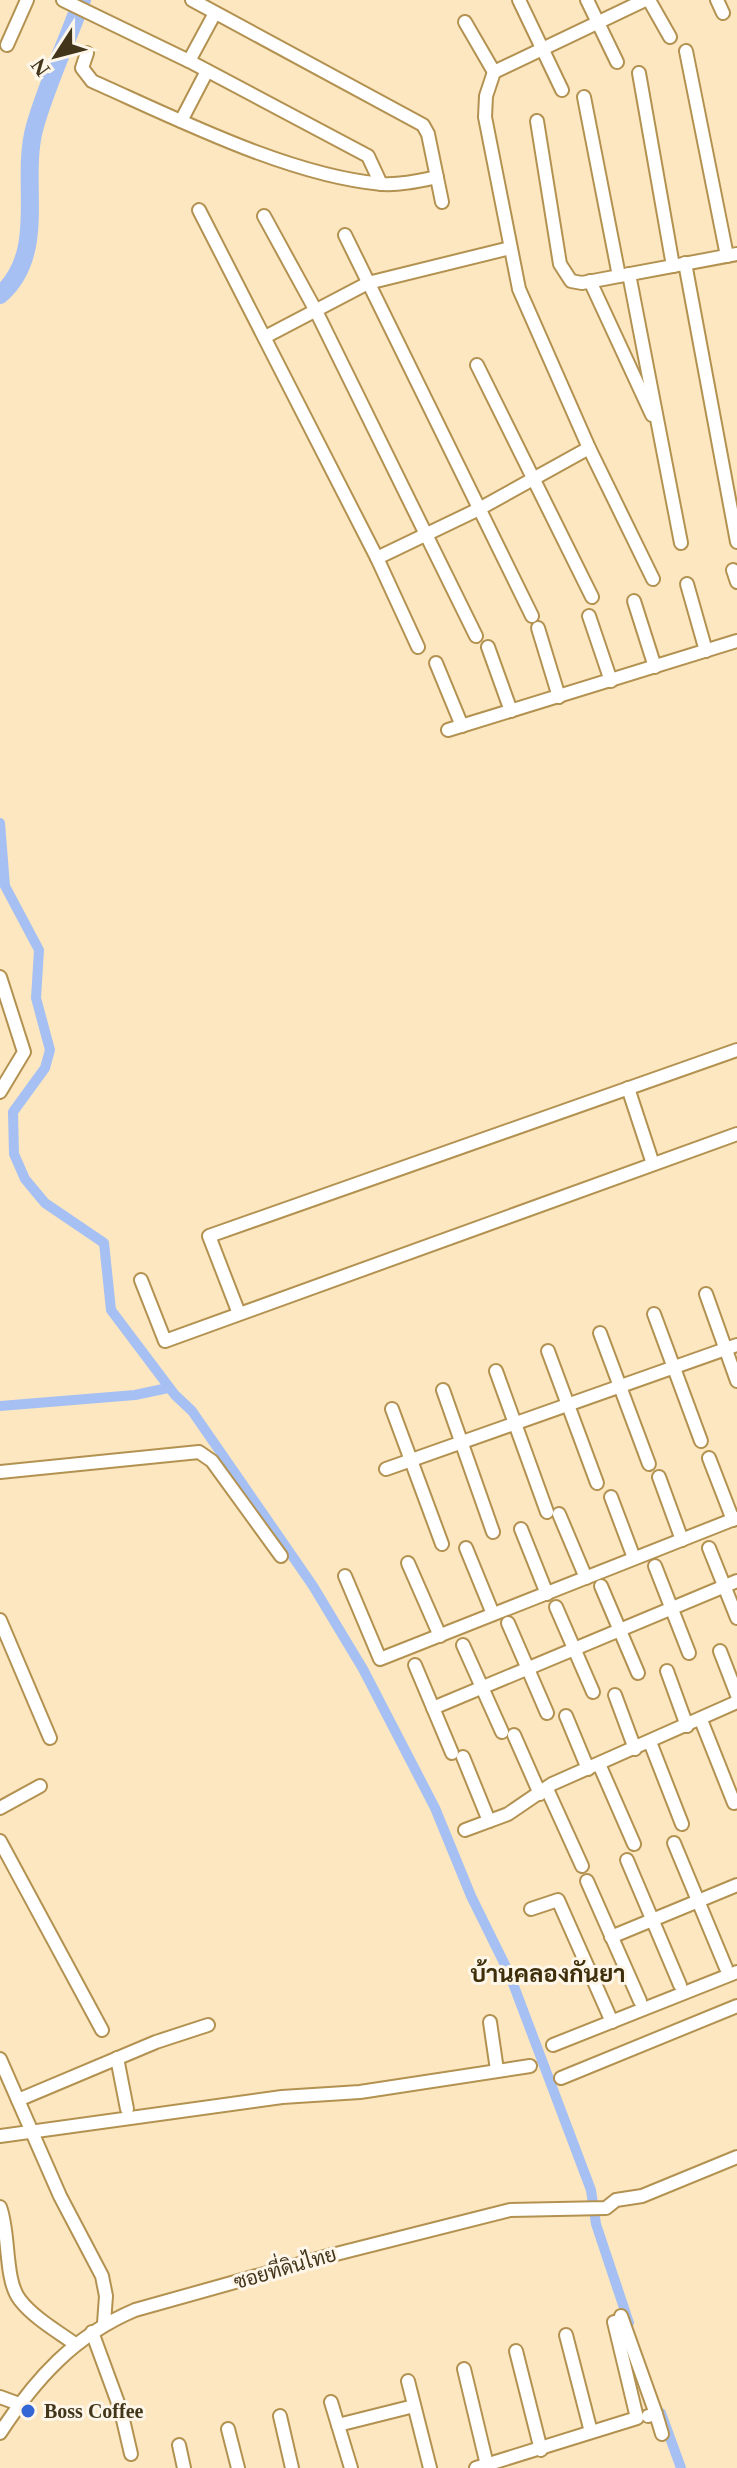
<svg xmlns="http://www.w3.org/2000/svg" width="737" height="2468" font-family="'Times New Roman',Sarabun,serif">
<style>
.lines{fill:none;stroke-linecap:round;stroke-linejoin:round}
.canal{stroke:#a6c0f3;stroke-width:10}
.river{stroke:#a6c0f3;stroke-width:18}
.minor-casing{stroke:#b39251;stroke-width:16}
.minor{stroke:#fff;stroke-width:12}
.poi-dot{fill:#3367d6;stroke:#fdf6e9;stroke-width:3}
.labels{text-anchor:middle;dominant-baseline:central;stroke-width:6;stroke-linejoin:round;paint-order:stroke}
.street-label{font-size:20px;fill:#43351a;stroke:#fdf6e9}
.poi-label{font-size:20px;font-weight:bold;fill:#43351a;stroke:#fdf6e9;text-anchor:start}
.quarter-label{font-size:24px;font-weight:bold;fill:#3e2e09;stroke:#fdf6e9}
</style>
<rect width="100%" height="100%" fill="#fce7c0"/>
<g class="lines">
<g class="canal">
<path d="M 0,823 L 5,886 L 39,950 L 36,998 L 50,1050 L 45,1068 L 13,1112 L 14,1154 L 25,1179 L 45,1203 L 104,1243 L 111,1310 L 175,1395 L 192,1411 L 313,1586 L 363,1669 L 435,1808 L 471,1896 L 509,1973 L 591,2190 L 596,2224 L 629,2323"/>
<path d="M 0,1406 L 135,1395 L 168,1388"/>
<path d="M 661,2413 L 681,2468"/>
</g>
<path class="river" d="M 0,295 C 49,252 19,181 35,126 C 47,84 67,42 82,0"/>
<defs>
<g id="minor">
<path d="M 63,0 L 189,61 L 368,156 L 381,184"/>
<path d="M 192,0 L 423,125 L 428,134 L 442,202"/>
<path d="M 519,0 L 562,90"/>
<path d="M 587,0 L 617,62"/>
<path d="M 645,0 L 494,72 L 486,96 L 485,117 L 519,289 L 589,448 L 653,579"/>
<path d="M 649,0 L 670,37"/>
<path d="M 717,0 L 723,13"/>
<path d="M 465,22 L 494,72"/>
<path d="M 7,45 L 27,0"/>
<path d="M 686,51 L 727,256"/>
<path d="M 87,53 L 82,68 L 92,81 C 177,119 290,176 382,184 C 401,185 418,181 437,177"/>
<path d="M 189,61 L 215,13"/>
<path d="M 639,73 L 673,266"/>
<path d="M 584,97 L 619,276"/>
<path d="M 181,121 L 207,71"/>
<path d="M 537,121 L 560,264 L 571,281 L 582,283 L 737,254"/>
<path d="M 199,210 L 377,558 L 418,647"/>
<path d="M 264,216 L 316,311 L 476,636"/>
<path d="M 345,235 L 532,616"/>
<path d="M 685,263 L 737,542"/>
<path d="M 629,274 L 681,543"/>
<path d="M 590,281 L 652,415"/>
<path d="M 265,337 L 368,283 L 510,248"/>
<path d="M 477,365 L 592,597"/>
<path d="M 377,558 L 479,509 L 589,448"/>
<path d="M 733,570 L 737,582"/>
<path d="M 687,584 L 706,651"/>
<path d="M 634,601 L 655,667"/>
<path d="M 589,616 L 611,681"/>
<path d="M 538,628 L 559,697"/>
<path d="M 488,647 L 511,711"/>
<path d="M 436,663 L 462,726"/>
<path d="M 448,730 L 737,641"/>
<path d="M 0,977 L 24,1052 L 0,1092"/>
<path d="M 628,1088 L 653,1164"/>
<path d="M 141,1280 L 165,1341 L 737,1134"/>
<path d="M 706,1294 L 737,1381"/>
<path d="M 238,1311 L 209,1236 L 737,1050"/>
<path d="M 654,1314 L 701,1441"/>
<path d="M 600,1333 L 649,1464"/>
<path d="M 548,1351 L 597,1483"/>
<path d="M 496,1371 L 547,1512"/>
<path d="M 443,1390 L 493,1532"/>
<path d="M 392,1409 L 442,1544"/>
<path d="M 709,1458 L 733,1520"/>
<path d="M 386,1469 L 737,1345"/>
<path d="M 0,1472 L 199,1452 L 212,1461 L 281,1556"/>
<path d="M 659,1477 L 682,1540"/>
<path d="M 611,1497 L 634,1558"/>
<path d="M 559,1514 L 586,1578"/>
<path d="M 521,1529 L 547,1594"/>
<path d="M 466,1548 L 493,1614"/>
<path d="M 709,1548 L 737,1618"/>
<path d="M 408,1563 L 440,1636"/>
<path d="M 655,1566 L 689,1653"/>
<path d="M 345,1576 L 380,1659 L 737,1518"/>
<path d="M 601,1586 L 638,1673"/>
<path d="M 556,1607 L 593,1692"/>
<path d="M 0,1620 L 50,1738"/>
<path d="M 508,1623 L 547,1713"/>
<path d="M 463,1645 L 502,1732"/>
<path d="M 720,1651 L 737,1695"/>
<path d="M 415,1665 L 452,1753"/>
<path d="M 667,1671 L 687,1726"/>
<path d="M 615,1695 L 635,1749"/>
<path d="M 433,1708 L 737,1581"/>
<path d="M 566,1716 L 588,1769"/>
<path d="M 701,1720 L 734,1803"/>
<path d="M 514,1735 L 540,1794"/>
<path d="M 650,1742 L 682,1824"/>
<path d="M 463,1757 L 489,1821"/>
<path d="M 599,1764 L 634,1844"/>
<path d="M 547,1789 L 582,1866"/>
<path d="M 0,1808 L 40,1786"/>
<path d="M 465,1830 L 508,1814 L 552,1784 L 737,1702"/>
<path d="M 0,1841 L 102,2030"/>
<path d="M 674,1843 L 726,1968"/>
<path d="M 627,1860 L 680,1985"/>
<path d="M 587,1881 L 640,2001"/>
<path d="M 531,1909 L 558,1900 L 612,2022"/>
<path d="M 611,1937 L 737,1885"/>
<path d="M 490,2022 L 497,2070"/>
<path d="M 553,2045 L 737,1972"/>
<path d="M 117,2058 L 127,2109"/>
<path d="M 0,2059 L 60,2196 L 102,2276 L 106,2296 L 104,2323"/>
<path d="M 561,2078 L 737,2006"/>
<path d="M 18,2100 L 156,2042 L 208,2025"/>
<path d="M 0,2136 L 282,2097 L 360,2092 L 530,2066"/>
<path d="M 0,2207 C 10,2233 4,2280 20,2300 C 34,2318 57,2331 75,2344"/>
<path d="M 621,2316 L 656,2414"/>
<path d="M 92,2332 L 121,2411 L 131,2454"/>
<path d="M 566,2335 L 591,2432"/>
<path d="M 516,2351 L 541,2450"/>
<path d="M 464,2369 L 487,2465"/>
<path d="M 408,2381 L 430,2468"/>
<path d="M 0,2397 L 19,2404"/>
<path d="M 331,2402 L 351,2468"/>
<path d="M 280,2416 L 292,2468"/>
<path d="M 648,2416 L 656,2414 L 662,2434"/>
<path d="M 338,2425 L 414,2406"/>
<path d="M 228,2429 L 238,2468"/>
<path d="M 0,2433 C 36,2378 74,2336 135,2310 L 328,2256 L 510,2210 L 606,2208 L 616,2200 L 642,2196 L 737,2157"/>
<path d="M 179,2445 L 184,2468"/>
<path d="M 476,2468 L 637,2418 L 614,2322"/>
</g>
</defs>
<use href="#minor" class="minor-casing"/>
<use href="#minor" class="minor"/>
</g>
<circle class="poi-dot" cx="28" cy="2411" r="8"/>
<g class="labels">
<g class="street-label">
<text transform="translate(285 2268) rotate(-16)">ซอยที่ดินไทย</text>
</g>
<g class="poi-label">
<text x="44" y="2411">Boss Coffee</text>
</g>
<g class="quarter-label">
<text x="548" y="1974">บ้านคลองกันยา</text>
</g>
</g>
<g transform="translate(56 56) rotate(234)" stroke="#fdf6e9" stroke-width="6" paint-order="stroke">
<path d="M0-6L14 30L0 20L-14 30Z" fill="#43351a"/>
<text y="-12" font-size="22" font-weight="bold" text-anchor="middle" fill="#43351a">N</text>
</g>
</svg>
